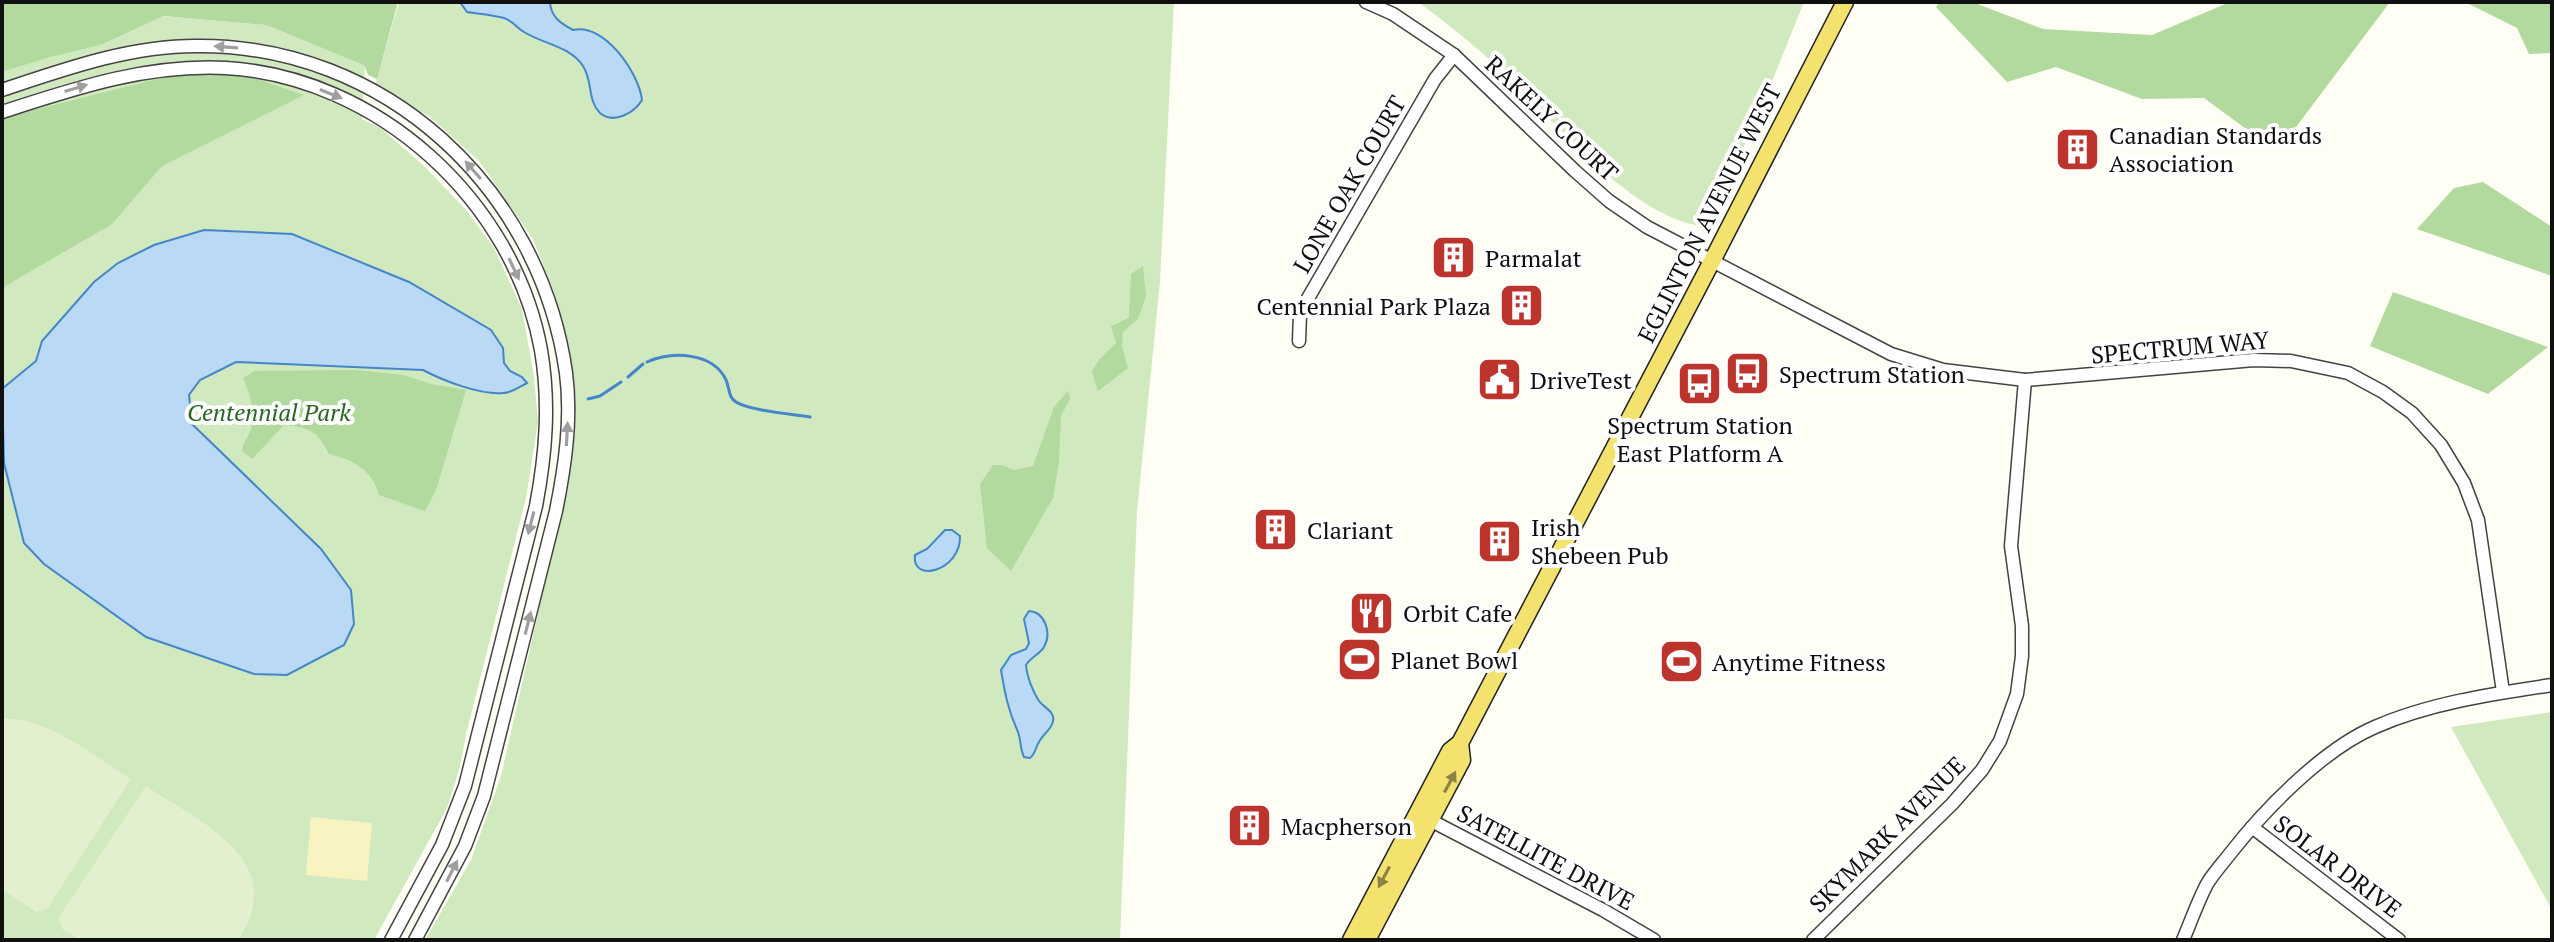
<svg xmlns="http://www.w3.org/2000/svg" width="2554" height="942" font-family="'PT Serif',serif">
<style>
.green{fill:#d0e9be}
.forest{fill:#b2d99e}
.sand{fill:#f9f3c2}
.pitch{fill:#e2f0d0}
.water{fill:#bad9f5;stroke:#4486c9;stroke-width:2}
.lines{fill:none;stroke-linecap:round;stroke-linejoin:round}
.stream{stroke:#4486c9;stroke-width:3}
.minor-casing{stroke:#434343;stroke-width:15}
.major-casing{stroke:#212121;stroke-width:19}
.minor{stroke:#fff;stroke-width:12}
.major{stroke:#f4e26f;stroke-width:16}
.oneway{fill:#9f9f9f}
.oneway2{fill:#8d8444}
.labels{text-anchor:middle;dominant-baseline:central;stroke-width:8;stroke-linejoin:round;paint-order:stroke}
.street-label{font-size:24px;fill:#101010;stroke:#fff}
.poi-label{font-size:24px;fill:#101010;stroke:#fff;text-anchor:start}
.park-label{font-size:24px;font-style:italic;fill:#296722;stroke:#fff}
</style>
<rect width="100%" height="100%" fill="#fffef4"/>
<g class="green">
<path d="M 399,2 L 1174,2 L 1160,282 L 1137,511 L 1120,940 L 425,940 L 471,860 L 501,776 L 559,521 L 573,430 L 575,391 L 568,346 L 554,292 L 533,239 L 479,161 L 430,117 L 375,85 Z"/>
<path d="M 1418,2 L 1804,2 L 1762,106 L 1712,217 L 1701,226 C 1631,216 1554,121 1504,73 C 1477,47 1448,24 1418,2 Z"/>
<path d="M 162,16 L 266,25 L 365,65 L 362,119 L 382,129 L 425,167 L 467,211 L 494,248 L 522,309 L 534,376 L 538,422 L 526,498 L 466,734 L 460,767 L 447,808 L 374,940 L 2,940 L 2,72 L 51,57 L 101,45 Z"/>
<path d="M 2552,712 L 2552,910 L 2451,727 Z"/>
</g>
<g class="forest">
<path d="M 2,2 L 398,2 L 377,79 L 368,75 L 364,65 L 266,25 L 163,16 L 101,45 L 51,57 L 2,72 Z"/>
<path d="M 1939,2 L 1972,2 L 2043,29 L 2152,35 L 2230,2 L 2390,2 L 2296,127 L 2257,137 L 2204,98 L 2142,99 L 2056,67 L 2007,82 L 1936,7 Z"/>
<path d="M 2465,2 L 2552,2 L 2552,53 L 2529,54 L 2517,28 Z"/>
<path d="M 177,74 L 245,75 L 304,95 L 162,166 L 112,224 L 2,288 L 2,118 Z"/>
<path d="M 2483,182 L 2552,227 L 2552,276 L 2417,229 L 2454,188 Z"/>
<path d="M 1143,266 L 1146,296 L 1138,319 L 1123,332 L 1122,347 L 1128,368 L 1098,391 L 1092,372 L 1098,361 L 1116,343 L 1111,326 L 1129,318 L 1131,274 Z"/>
<path d="M 2393,292 L 2548,347 L 2488,394 L 2370,346 Z"/>
<path d="M 356,370 L 404,375 L 431,384 L 466,390 L 436,490 L 425,511 L 379,495 C 372,469 353,460 329,454 C 317,430 310,428 284,425 L 252,459 L 242,451 C 243,442 247,439 250,432 C 257,414 250,394 243,378 L 254,371 Z"/>
<path d="M 1068,391 L 1070,399 L 1061,416 L 1059,462 L 1053,498 L 1011,571 L 987,548 L 980,484 L 993,465 L 1002,465 L 1014,470 L 1033,466 L 1054,407 Z"/>
</g>
<path class="sand" d="M 311,817 L 372,823 L 367,881 L 306,875 Z"/>
<g class="pitch">
<path d="M 2,719 C 44,715 96,757 131,779 L 47,909 L 36,912 L 2,889 Z"/>
<path d="M 146,786 C 201,823 291,860 238,940 L 80,940 L 62,929 L 59,917 Z"/>
</g>
<g class="water">
<path d="M 460,2 L 550,2 C 551,17 560,23 573,30 C 604,22 639,73 642,100 C 635,112 614,125 600,113 C 587,100 593,81 583,66 C 570,46 543,44 524,32 C 517,28 513,21 504,18 C 492,15 479,14 467,12 Z"/>
<path d="M 204,230 L 292,234 L 409,282 L 491,330 L 503,348 L 504,363 L 510,371 L 522,377 L 527,383 C 519,387 512,393 503,393 C 480,395 444,381 423,370 L 236,362 L 200,380 L 189,395 L 192,424 L 321,549 L 351,590 L 354,624 L 344,645 L 287,675 L 254,674 L 146,637 L 44,564 L 24,543 L 4,463 L 2,389 L 36,361 L 42,341 L 94,282 L 118,263 L 154,245 Z"/>
<path d="M 945,530 L 952,530 L 960,536 C 961,571 911,584 915,555 L 927,549 Z"/>
<path d="M 1029,611 C 1045,612 1052,633 1044,647 C 1040,654 1031,657 1026,665 C 1027,677 1033,692 1039,701 C 1044,708 1055,711 1053,721 C 1052,729 1043,734 1039,742 C 1035,748 1036,753 1030,758 L 1024,757 C 1020,749 1021,740 1018,732 C 1008,710 1005,694 1001,670 L 1011,655 L 1026,649 L 1029,643 L 1024,619 Z"/>
</g>
<g class="lines">
<g class="stream">
<path d="M 647,362 C 672,351 713,352 726,380 C 730,389 728,397 736,402 C 751,411 792,414 810,417"/>
<path d="M 628,377 L 643,364"/>
<path d="M 588,399 L 600,396 L 621,382"/>
</g>
<defs>
<g id="minor">
<path d="M 1366,2 L 1393,14 L 1454,55 L 1575,171 L 1609,201 L 1647,227 L 1891,354 L 1943,370 L 2025,380 L 2254,360 L 2291,361 L 2348,373 L 2383,392 L 2412,413 L 2441,445 L 2464,483 L 2478,520 L 2503,692"/>
<path d="M 2,90 C 65,69 129,46 196,46 C 385,44 540,188 566,373 C 572,419 565,466 556,511 L 484,796 L 465,846 L 415,940"/>
<path d="M 2,112 C 76,88 147,64 226,68 C 378,77 514,201 541,350 C 550,403 546,453 536,506 L 465,786 L 442,845 L 391,940"/>
<path d="M 1299,341 L 1300,314 L 1307,300 L 1435,79 L 1454,55"/>
<path d="M 1424,817 L 1603,910 L 1654,940"/>
<path d="M 2252,827 L 2399,940"/>
<path d="M 1813,940 L 1952,804 L 1982,770 L 2000,741 L 2017,694 L 2022,656 L 2022,626 L 2011,546 L 2025,380"/>
<path d="M 2183,940 C 2191,921 2198,901 2207,884 C 2213,874 2222,864 2229,855 C 2264,810 2322,750 2375,727 C 2430,703 2492,694 2552,685"/>
</g>
<g id="major">
<path d="M 1351,940 L 1450,751 L 1460,743 L 1712,261 L 1845,2"/>
<path d="M 1367,940 L 1462,760 L 1460,743"/>
</g>
</defs>
<use href="#minor" class="minor-casing"/>
<use href="#major" class="major-casing"/>
<use href="#minor" class="minor"/>
<use href="#major" class="major"/>
</g>
<defs><path id="oneway-solid" d="M-6-.8H1V-3.2L6.5 0L1 3.2V.8H-6Z" transform="scale(2)"/></defs>
<g class="oneway">
<use href="#oneway-solid" transform="translate(226 47) rotate(-176)"/>
<use href="#oneway-solid" transform="translate(76 88) rotate(-17)"/>
<use href="#oneway-solid" transform="translate(331 94) rotate(22)"/>
<use href="#oneway-solid" transform="translate(473 170) rotate(-131)"/>
<use href="#oneway-solid" transform="translate(514 269) rotate(65)"/>
<use href="#oneway-solid" transform="translate(567 434) rotate(-87)"/>
<use href="#oneway-solid" transform="translate(531 523) rotate(104)"/>
<use href="#oneway-solid" transform="translate(528 623) rotate(-76)"/>
<use href="#oneway-solid" transform="translate(452 871) rotate(-63)"/>
</g>
<g class="oneway2">
<use href="#oneway-solid" transform="translate(1450 782) rotate(-62)"/>
<use href="#oneway-solid" transform="translate(1384 877) rotate(118)"/>
</g>
<defs>
<symbol id="building-square" viewBox="-11 -11 22 22"><rect x="-9" y="-9" width="18" height="18" rx="4" fill="#bd342c" stroke="#fff"/><path d="M-4-6H4V6H1V3H-1V6H-4ZM-2.5-4.3h1.7v1.8h-1.7ZM.8-4.3h1.7v1.8H.8ZM-2.5-1h1.7V.8h-1.7ZM.8-1h1.7V.8H.8Z" fill="#fff"/></symbol>
<symbol id="bus-square" viewBox="-11 -11 22 22"><rect x="-9" y="-9" width="18" height="18" rx="4" fill="#bd342c" stroke="#fff"/><path d="M-5-6H5V4H4V6H2V4H-2V6H-4V4H-5ZM-3.5-4V0h7V-4ZM-3.5 1.2v1.5H-2V1.2ZM2 1.2v1.5H3.5V1.2Z" fill="#fff"/></symbol>
<symbol id="civic-square" viewBox="-11 -11 22 22"><rect x="-9" y="-9" width="18" height="18" rx="4" fill="#bd342c" stroke="#fff"/><path d="M-.6-6.5H3V-4.5H.6V-3L4-1V1h2V6H-6V1h2V-1L-.6-3ZM-1.2 2.5V6h2.4V2.5Z" fill="#fff"/></symbol>
<symbol id="restaurant-square" viewBox="-11 -11 22 22"><rect x="-9" y="-9" width="18" height="18" rx="4" fill="#bd342c" stroke="#fff"/><path d="M-5-6h1v4h1v-4h1v4h1v-4h1v5L-1.5 .5V6h-2V.5L-5-1ZM5-6V6H3V1.5H1.5Q1.5-4 5-6Z" fill="#fff"/></symbol>
<symbol id="stadium-square" viewBox="-11 -11 22 22"><rect x="-9" y="-9" width="18" height="18" rx="4" fill="#bd342c" stroke="#fff"/><path d="M0-5a6.5 5 0 1 0 0 10a6.5 5 0 1 0 0-10ZM-3.5-1.8h7v3.6h-7Z" fill="#fff"/></symbol>
</defs>
<g fill-rule="evenodd">
<use href="#building-square" x="2052" y="124" width="51" height="51"/>
<use href="#building-square" x="1428" y="232" width="51" height="51"/>
<use href="#building-square" x="1496" y="280" width="51" height="51"/>
<use href="#bus-square" x="1722" y="348" width="51" height="51"/>
<use href="#civic-square" x="1474" y="354" width="51" height="51"/>
<use href="#bus-square" x="1674" y="358" width="51" height="51"/>
<use href="#building-square" x="1250" y="504" width="51" height="51"/>
<use href="#building-square" x="1474" y="516" width="51" height="51"/>
<use href="#restaurant-square" x="1346" y="588" width="51" height="51"/>
<use href="#stadium-square" x="1334" y="634" width="51" height="51"/>
<use href="#stadium-square" x="1656" y="636" width="51" height="51"/>
<use href="#building-square" x="1224" y="800" width="51" height="51"/>
</g>
<g class="labels">
<g class="street-label">
<text transform="translate(1552 118) rotate(43)">RAKELY COURT</text>
<text transform="translate(1349 184) rotate(-60)">LONE OAK COURT</text>
<text transform="translate(1709 213) rotate(-63)">EGLINTON AVENUE WEST</text>
<text transform="translate(2180 347) rotate(-5)">SPECTRUM WAY</text>
<text transform="translate(1887 834) rotate(-45)">SKYMARK AVENUE</text>
<text transform="translate(1546 857) rotate(28)">SATELLITE DRIVE</text>
<text transform="translate(2338 866) rotate(37)">SOLAR DRIVE</text>
</g>
<g class="poi-label">
<text x="2109" y="135">Canadian Standards<tspan x="2109" dy="28">Association</tspan></text>
<text x="1485" y="258">Parmalat</text>
<text x="1491" y="306" text-anchor="end">Centennial Park Plaza</text>
<text x="1779" y="374">Spectrum Station</text>
<text x="1530" y="380">DriveTest</text>
<text x="1700" y="425" text-anchor="middle">Spectrum Station<tspan x="1700" dy="28">East Platform A</tspan></text>
<text x="1531" y="527">Irish<tspan x="1531" dy="28">Shebeen Pub</tspan></text>
<text x="1307" y="530">Clariant</text>
<text x="1403" y="613">Orbit Cafe</text>
<text x="1391" y="660">Planet Bowl</text>
<text x="1712" y="662">Anytime Fitness</text>
<text x="1281" y="826">Macpherson</text>
</g>
<g class="park-label">
<text x="269" y="412">Centennial Park</text>
</g>
</g>
<rect width="2554" height="942" fill="none" stroke="#101010" stroke-width="8"/>
</svg>
